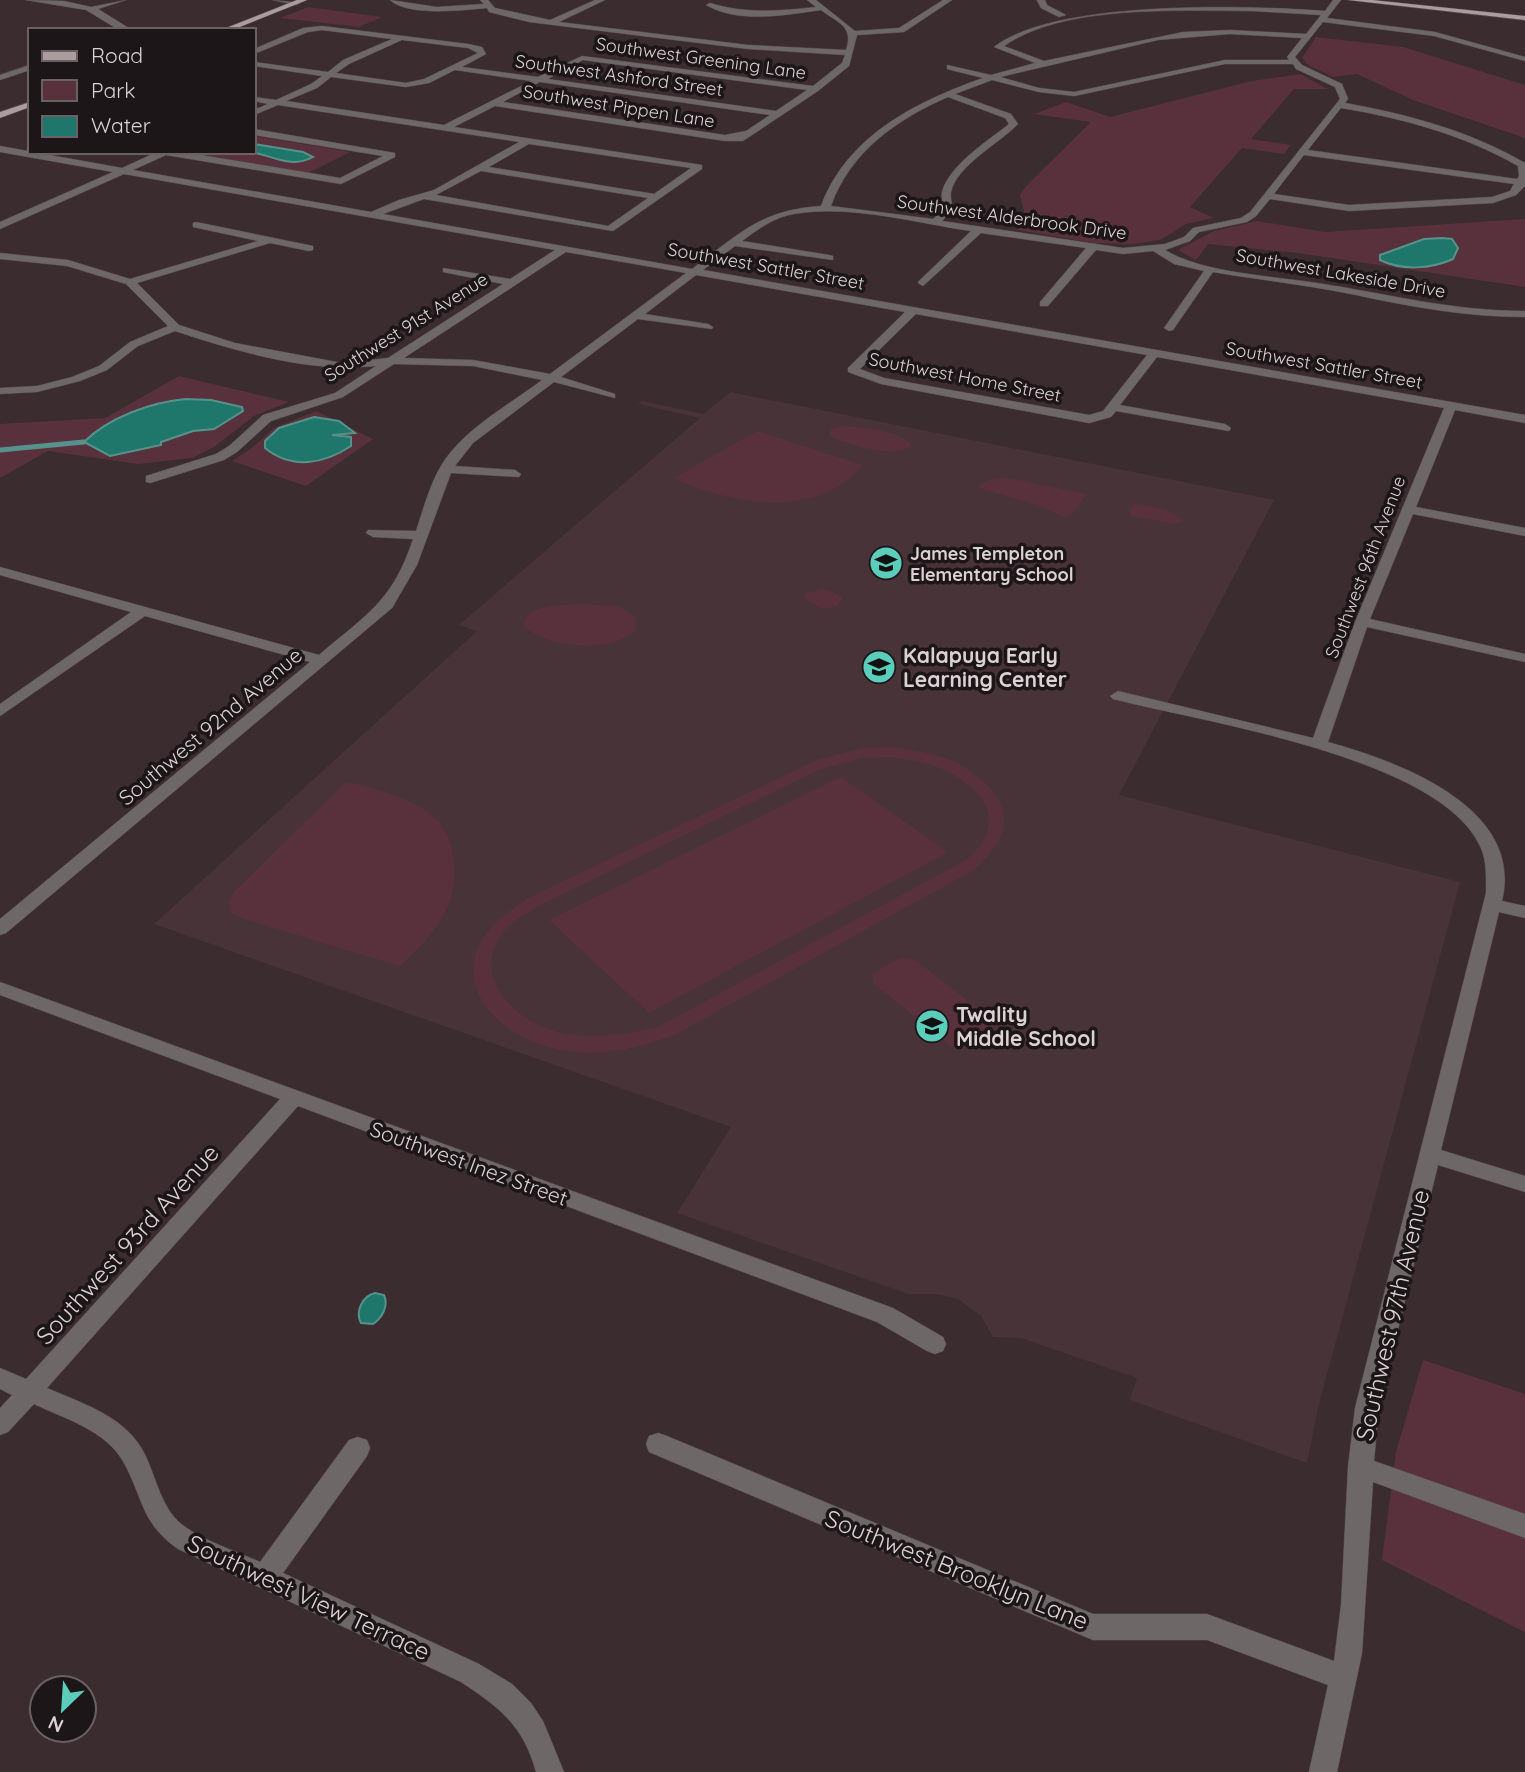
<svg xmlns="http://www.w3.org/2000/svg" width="1525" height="1772" font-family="Quicksand,sans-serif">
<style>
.built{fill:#483338}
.green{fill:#59313d;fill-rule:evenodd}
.water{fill:#1f766a;stroke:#57928a;stroke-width:2}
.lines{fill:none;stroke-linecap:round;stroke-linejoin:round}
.stream{stroke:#57928a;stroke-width:5}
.minor-casing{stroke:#574a4d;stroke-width:1}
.major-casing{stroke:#574a4d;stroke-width:1}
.minor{fill:#6e6768;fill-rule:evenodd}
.major{fill:#ab9ca0;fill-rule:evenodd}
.labels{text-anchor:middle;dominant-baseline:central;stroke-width:7;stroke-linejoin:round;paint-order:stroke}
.far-street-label{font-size:18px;fill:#dbd2d4;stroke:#1d1618}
.far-poi-label{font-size:18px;font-weight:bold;fill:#dbd2d4;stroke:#1d1618;text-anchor:start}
.poi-label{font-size:21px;font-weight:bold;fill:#dbd2d4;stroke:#1d1618;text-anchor:start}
.street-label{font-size:21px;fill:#dbd2d4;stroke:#1d1618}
.near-street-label{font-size:24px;fill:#dbd2d4;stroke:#1d1618}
</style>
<rect width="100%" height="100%" fill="#3a2c2f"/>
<path class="built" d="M 730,392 L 1274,500 L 1119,795 L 1460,882 L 1318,1408 L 1307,1463 L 1130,1400 L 1137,1378 L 1021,1338 L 993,1337 L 981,1316 L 958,1299 L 937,1294 L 908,1294 L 677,1213 L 731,1127 L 154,924 L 477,631 L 459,625 L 700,418 L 638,404 L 642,401 L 704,414 Z"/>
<g class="green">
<path d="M 308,7 L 382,17 L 359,27 L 280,18 Z"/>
<path d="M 1316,37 L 1403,47 L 1525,85 L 1525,138 L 1413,100 L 1357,74 L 1333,77 L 1308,65 L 1302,58 Z"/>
<path d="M 1300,74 L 1328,89 L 1294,89 L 1251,139 L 1291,145 L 1284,154 L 1242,148 L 1190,207 L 1214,218 L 1186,224 L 1160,240 L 1133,244 L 1095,243 L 1017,230 L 1026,220 L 1020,195 L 1026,186 L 1091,122 L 1034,114 L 1066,102 L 1110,117 L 1252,81 Z"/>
<path d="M 254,136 L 350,152 L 308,173 L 188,152 L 254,152 Z"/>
<path d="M 1525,219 L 1525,287 L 1298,253 L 1208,244 L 1196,260 L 1178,250 L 1214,231 L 1257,221 L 1325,232 Z"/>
<path d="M 179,376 L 289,402 L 254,416 L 214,447 L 192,458 L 138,464 L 48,451 L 0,478 L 0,424 L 105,418 Z"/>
<path d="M 316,411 L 373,439 L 306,486 L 232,461 L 253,447 L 274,428 Z"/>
<path d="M 838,427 C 854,426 904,430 911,446 C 895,459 847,445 830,436 L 829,430 Z"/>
<path d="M 757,431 L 862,465 C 819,520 730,505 674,478 Z"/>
<path d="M 1007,478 L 1014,479 L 1086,494 L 1073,514 L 1064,517 L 1038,505 L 979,488 L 979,485 L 990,480 Z"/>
<path d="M 1134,503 L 1170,511 L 1183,521 L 1174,524 L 1132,516 L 1129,513 Z"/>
<path d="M 822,589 L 833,592 L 843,598 L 837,606 L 823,609 L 804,598 L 807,593 Z"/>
<path d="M 582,604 L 619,606 L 636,618 L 635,631 C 612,653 544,649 523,624 C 530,602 563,606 582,604 Z"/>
<path d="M 895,747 C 914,750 931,753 949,759 C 962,764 974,774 985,783 C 1018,815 1004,843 974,870 L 678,1033 C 640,1049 594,1059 552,1048 C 501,1035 450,989 485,935 C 496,919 514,908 530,897 L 817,760 L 863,748 ZM 891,757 C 909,760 928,762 944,770 C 988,791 1008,824 966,860 L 658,1027 C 627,1034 599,1039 567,1034 C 524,1027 471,985 499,938 C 508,924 523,916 536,907 L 821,769 L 862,758 Z"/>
<path d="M 841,777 L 948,852 L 649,1013 L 549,920 Z"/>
<path d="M 346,782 C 375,788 413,798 435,818 C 446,829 451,841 453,856 C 462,904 433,936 400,966 L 244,919 L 231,913 L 228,902 L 234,892 Z"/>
<path d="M 900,958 L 915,960 L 998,1024 L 956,1050 L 873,983 L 872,974 Z"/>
<path d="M 1423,1360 L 1525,1394 L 1525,1632 L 1382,1560 L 1396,1452 Z"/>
</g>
<g class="water">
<path d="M 254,144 L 303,152 L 313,157 C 292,169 273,156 252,152 Z"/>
<path d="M 1442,238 L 1452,239 L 1458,248 L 1453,259 C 1431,269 1402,271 1380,260 L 1380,255 L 1424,239 Z"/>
<path d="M 186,399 L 211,400 L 242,407 L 243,411 L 214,429 L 193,431 L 161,442 L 161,445 L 110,456 L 84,442 C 109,417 152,402 186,399 Z"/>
<path d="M 314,417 L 339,421 L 355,433 L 332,435 L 351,437 L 351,446 C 324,464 292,470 265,448 L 265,441 L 279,428 Z"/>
<path d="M 375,1293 L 384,1295 C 389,1306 382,1318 373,1324 L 361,1323 C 355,1312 362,1296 375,1293 Z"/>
</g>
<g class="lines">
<path class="stream" d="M 0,450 L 84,442"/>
<defs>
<g id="minor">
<path d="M 26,0 L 64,1 L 91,7 L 126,0 L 98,9 L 132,30 L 119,30 L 86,10 Z"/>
<path d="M 273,0 L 300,3 L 296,5 Z"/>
<path d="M 390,0 L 437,7 L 484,4 L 480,0 L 488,0 L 495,8 L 550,20 L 595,0 L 605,0 L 559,22 L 748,45 L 846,50 C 854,26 838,23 821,10 C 785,15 739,24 706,5 L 710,3 C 746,14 779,11 816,7 L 807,0 L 816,0 L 855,31 L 899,28 L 943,0 L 952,0 L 904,32 L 857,35 L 849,66 L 818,91 L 743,141 L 725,141 L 495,106 L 454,127 L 702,165 L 702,169 L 613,231 L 424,199 L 383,214 L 692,269 C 739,234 760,210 821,206 C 847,136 915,102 983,78 L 947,69 L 947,65 L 991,75 L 1035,63 L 994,47 C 1054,0 1245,5 1325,11 L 1333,0 L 1341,0 L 1327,18 L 1435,32 L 1525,57 L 1525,61 L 1434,36 L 1323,22 L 1295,57 L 1302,65 L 1342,84 L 1348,99 L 1345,103 C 1407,114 1470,131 1525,163 L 1525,186 L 1516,195 L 1493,203 L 1349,211 L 1270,199 L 1256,216 L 1247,222 L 1199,232 L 1190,241 L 1165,250 C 1203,273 1272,276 1317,283 C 1389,294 1451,311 1525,311 L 1525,317 C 1467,317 1412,307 1356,295 C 1309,285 1260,280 1213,272 L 1173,330 L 1169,331 L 1164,328 L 1204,271 L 1174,264 L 1153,251 L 1123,254 L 1096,250 L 1048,306 L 1040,306 L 1040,302 L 1086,248 L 981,233 L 923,286 L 918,283 L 919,281 L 971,231 C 917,223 848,204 794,214 C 774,217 757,230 742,241 L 829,255 L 833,256 L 833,260 L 735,246 L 703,270 L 1525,415 L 1525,423 L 1455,410 L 1416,507 L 1525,528 L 1525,536 L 1413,514 L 1370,619 L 1525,654 L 1525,662 L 1367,627 L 1328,742 C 1396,761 1525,806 1502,901 L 1525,906 L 1525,918 L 1499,912 L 1441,1150 L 1525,1176 L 1525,1192 L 1438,1165 L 1379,1408 L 1374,1461 L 1525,1514 L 1525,1538 L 1373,1482 L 1362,1653 L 1337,1772 L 1309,1772 L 1328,1685 L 1207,1640 L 1093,1640 L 649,1452 L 646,1444 L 649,1436 L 658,1433 L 667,1436 L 1093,1614 L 1207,1614 L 1334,1661 L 1341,1605 L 1348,1467 L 1355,1408 L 1486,893 C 1486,877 1487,860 1480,846 C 1439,757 1203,722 1113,699 L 1110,696 L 1118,691 L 1313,738 L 1355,622 L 1444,408 L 1157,357 L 1120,405 L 1225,424 L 1231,428 L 1229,431 L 1116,411 L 1111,417 L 1089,423 L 881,384 L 848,372 L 848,368 L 905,312 L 696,275 L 645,314 L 708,324 L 713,327 L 712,329 L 638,319 L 561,377 L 615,394 L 615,398 L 554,382 L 473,443 L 455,466 L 515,470 L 521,474 L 519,477 L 451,473 L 417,565 L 392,608 L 6,933 L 0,935 L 0,919 L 310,662 L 145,616 L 0,716 L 0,704 L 131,612 L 0,575 L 0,567 L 319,655 C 366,615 393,601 413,539 L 373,537 L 366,533 L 368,530 L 416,531 C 423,510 430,484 441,466 C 462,430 509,405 542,380 L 473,366 L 394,364 L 343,397 L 271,421 L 237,452 L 224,460 L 150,483 L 146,482 L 146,476 L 216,454 L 229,446 L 263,415 L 335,393 L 376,366 C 309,373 239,352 175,331 L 138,346 L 107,370 L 80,381 L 37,392 L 0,394 L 0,388 L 37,386 L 72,377 L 99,366 L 130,342 L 168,326 L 126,284 L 67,266 L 0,259 L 0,253 L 68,260 L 130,279 L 258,241 L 193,227 L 193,223 L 196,222 L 313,246 L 313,250 L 309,251 L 270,243 L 137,283 L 179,325 L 235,343 L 342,363 L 388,358 L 503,284 L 443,272 L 443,268 L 510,279 L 555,250 L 124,174 L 0,229 L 0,222 L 113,172 L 0,152 L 0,146 L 122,168 L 157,152 L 183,152 L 340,178 L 383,156 L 254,135 L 254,129 L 395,153 L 395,157 L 341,184 L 166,155 L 133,170 L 371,212 L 399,200 L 434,190 L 519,142 L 278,105 L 254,115 L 254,110 L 268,104 L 254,101 L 254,97 L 276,100 L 311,84 L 322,76 L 254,66 L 254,62 L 328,72 L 343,60 L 392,39 L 322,30 L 308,32 L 254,54 L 254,49 L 303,28 L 322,26 L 468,44 L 482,47 L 486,54 L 462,67 L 538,77 L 582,56 L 813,86 L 842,63 L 845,55 L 748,49 L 529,22 L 489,12 L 487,8 C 463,10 408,17 390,0 ZM 1252,11 L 1321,15 L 1306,34 L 1230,30 L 1183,32 L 1044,61 L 1004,46 C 1064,4 1180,11 1252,11 ZM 1230,34 L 1302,38 L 1287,57 L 1289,60 L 1225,60 L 1074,92 L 1039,88 L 1000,77 L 1158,40 ZM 402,40 L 468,48 L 478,53 L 424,79 L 406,83 L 336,73 L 349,64 ZM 583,60 L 807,90 L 776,111 L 548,79 ZM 1225,64 L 1293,64 L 1296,69 L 1335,87 L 1340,99 L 1250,212 L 1241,218 L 1193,228 L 1184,237 L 1165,244 L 1123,248 L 942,221 L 953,209 C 952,204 950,197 951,192 C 957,165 1000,143 1018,124 L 1011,114 L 955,94 L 992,80 L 1039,92 L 1074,96 ZM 455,70 L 531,81 L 444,125 L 286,101 L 317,88 L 331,77 L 406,87 L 429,83 ZM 540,82 L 770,115 L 746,131 L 725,135 L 503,102 ZM 948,97 L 1005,118 L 1009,124 C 989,140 949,165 942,192 C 941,197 943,203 943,209 L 933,219 L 831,206 C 850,152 897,119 948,97 ZM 1341,108 C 1402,118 1464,135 1518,166 L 1519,176 L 1517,179 L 1308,150 ZM 529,144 L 691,168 L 654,194 L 489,167 ZM 1304,155 L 1514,184 L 1510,191 L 1492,197 L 1349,205 L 1274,194 ZM 481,171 L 648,198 L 608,226 L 436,195 ZM 566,252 L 686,273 L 550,374 L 473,360 L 404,358 ZM 916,314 L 1147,355 L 1103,411 L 1089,415 L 884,378 L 860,369 Z"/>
<path d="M 1037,0 L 1045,0 L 1047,5 L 1066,15 L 1059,17 L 1041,8 Z"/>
<path d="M 30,65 L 30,70 L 0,80 L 0,75 Z"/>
<path d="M 0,982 L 893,1308 L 943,1337 L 946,1344 L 943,1351 L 935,1354 L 927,1351 L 877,1322 L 298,1106 L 47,1388 C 81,1403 122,1415 142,1449 C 154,1470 158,1497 174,1517 C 191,1537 236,1551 260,1562 L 349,1440 L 358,1437 L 367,1440 L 370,1448 L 367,1456 L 283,1573 L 479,1664 L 512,1684 L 531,1703 L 543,1721 L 564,1772 L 536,1772 C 523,1725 500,1708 461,1682 L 178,1549 C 141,1523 144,1500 124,1463 C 106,1430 65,1419 34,1404 L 8,1432 L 0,1435 L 0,1408 L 12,1395 L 0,1389 L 0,1368 L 26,1379 L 280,1099 L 0,995 Z"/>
</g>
<g id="major">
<path d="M 297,0 L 307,0 L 232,30 L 221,30 Z"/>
<path d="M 1348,0 L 1372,0 L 1525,16 L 1525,20 Z"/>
<path d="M 30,102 L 30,107 L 0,118 L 0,112 Z"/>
</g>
</defs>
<use href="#minor" class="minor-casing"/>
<use href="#major" class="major-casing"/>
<use href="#minor" class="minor"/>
<use href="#major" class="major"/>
</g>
<defs>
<symbol id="school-disc" viewBox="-11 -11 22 22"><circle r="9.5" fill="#5bcebb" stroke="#1d1618"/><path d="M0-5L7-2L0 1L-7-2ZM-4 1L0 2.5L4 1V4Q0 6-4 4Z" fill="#111"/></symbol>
</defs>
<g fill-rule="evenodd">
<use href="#school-disc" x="867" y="544" width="38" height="38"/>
<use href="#school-disc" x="860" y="648" width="38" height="38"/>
<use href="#school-disc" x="913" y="1007" width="38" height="38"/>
</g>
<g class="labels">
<g class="far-street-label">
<text transform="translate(701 58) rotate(8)">Southwest Greening Lane</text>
<text transform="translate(619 75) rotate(8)">Southwest Ashford Street</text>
<text transform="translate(619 106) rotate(9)">Southwest Pippen Lane</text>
<text transform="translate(1012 217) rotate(8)">Southwest Alderbrook Drive</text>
<text transform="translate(766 266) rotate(10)">Southwest Sattler Street</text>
<text transform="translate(1341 273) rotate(10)">Southwest Lakeside Drive</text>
<text transform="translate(406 327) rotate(-32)">Southwest 91st Avenue</text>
<text transform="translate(1324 365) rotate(10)">Southwest Sattler Street</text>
<text transform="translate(965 377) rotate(11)">Southwest Home Street</text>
<text transform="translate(1365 567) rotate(-69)">Southwest 96th Avenue</text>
</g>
<g class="far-poi-label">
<text x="910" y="553">James Templeton<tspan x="910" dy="21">Elementary School</tspan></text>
</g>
<g class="poi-label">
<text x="903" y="655">Kalapuya Early<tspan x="903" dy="24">Learning Center</tspan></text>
<text x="956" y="1014">Twality<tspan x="956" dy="24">Middle School</tspan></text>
</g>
<g class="street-label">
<text transform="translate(210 726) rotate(-40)">Southwest 92nd Avenue</text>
<text transform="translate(469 1163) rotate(20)">Southwest Inez Street</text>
</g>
<g class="near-street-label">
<text transform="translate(127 1244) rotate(-48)">Southwest 93rd Avenue</text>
<text transform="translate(1392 1315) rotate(-77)">Southwest 97th Avenue</text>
<text transform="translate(957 1569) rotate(22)">Southwest Brooklyn Lane</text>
<text transform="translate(309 1597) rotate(25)">Southwest View Terrace</text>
</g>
</g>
<rect x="28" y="28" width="228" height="126" fill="#1d1618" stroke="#696163" stroke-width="2"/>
<rect x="42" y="51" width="35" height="10" fill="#ab9ca0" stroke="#696163" stroke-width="2"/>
<text x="91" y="63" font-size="21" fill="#dbd2d4">Road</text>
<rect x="42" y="80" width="35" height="21" fill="#59313d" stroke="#696163" stroke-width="2"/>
<text x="91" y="98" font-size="21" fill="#dbd2d4">Park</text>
<rect x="42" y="116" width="35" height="21" fill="#1f766a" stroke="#696163" stroke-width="2"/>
<text x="91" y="133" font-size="21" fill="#dbd2d4">Water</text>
<g transform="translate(63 1709) rotate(205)"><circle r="33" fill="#1d1618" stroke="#696163" stroke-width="2"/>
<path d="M0-5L12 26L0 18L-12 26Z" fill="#5bcebb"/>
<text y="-10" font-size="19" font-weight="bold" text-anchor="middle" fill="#dbd2d4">N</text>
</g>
</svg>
